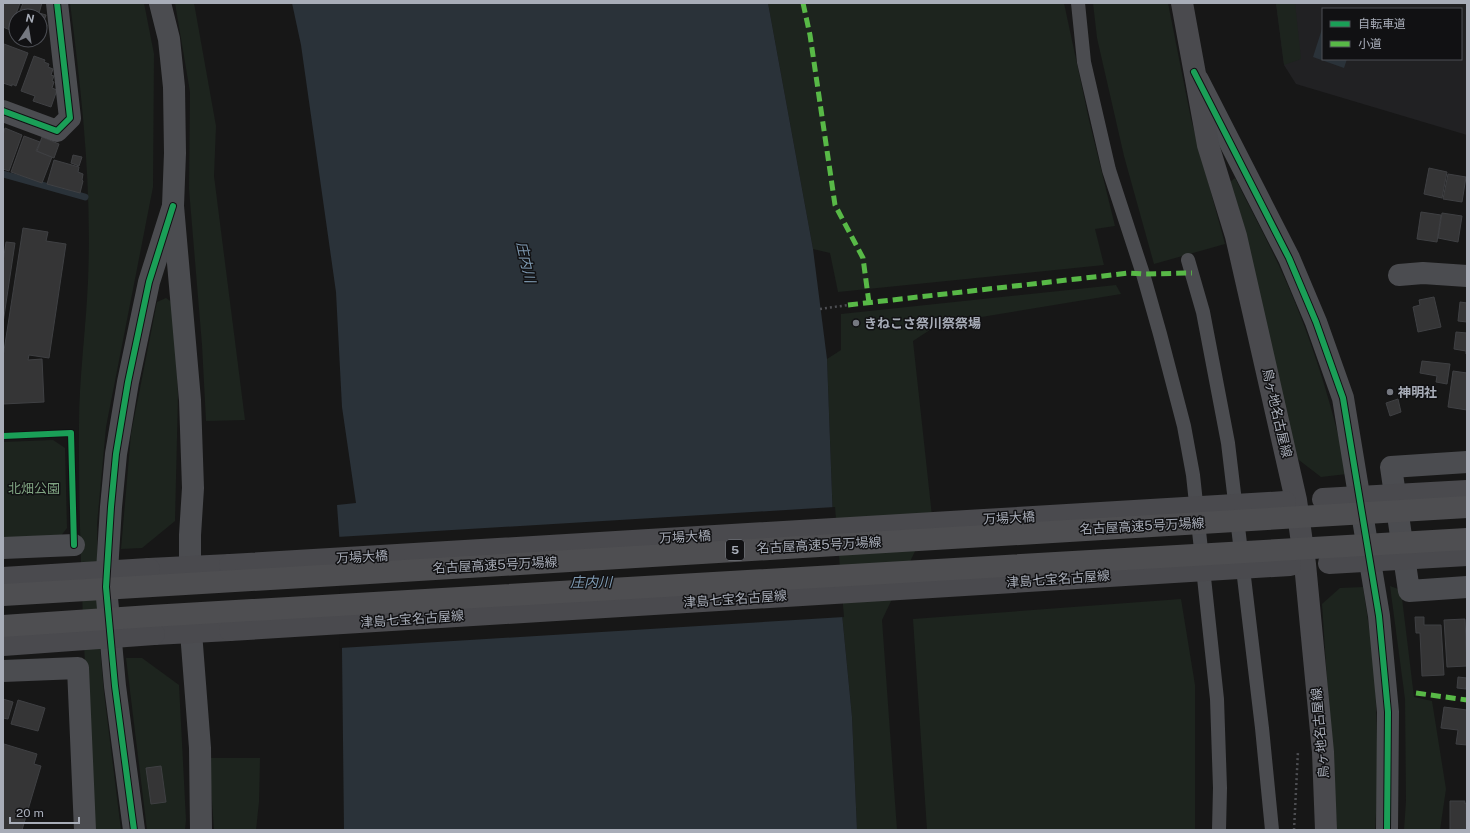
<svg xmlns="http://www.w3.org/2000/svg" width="1470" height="833" font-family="'Public Sans','Noto Sans JP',sans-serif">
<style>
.built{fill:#212123;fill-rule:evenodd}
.green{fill:#1d241e}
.water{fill:#2a3239}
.pier{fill:#171717}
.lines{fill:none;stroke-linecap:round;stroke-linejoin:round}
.stream{stroke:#2a3239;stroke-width:7}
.building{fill:#353536;stroke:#3f4043}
.path{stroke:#4d4e52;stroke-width:2.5;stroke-dasharray:2 3;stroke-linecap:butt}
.service{stroke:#4b4c50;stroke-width:14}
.minor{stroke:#4b4c50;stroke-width:22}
.tertiary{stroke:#4b4c50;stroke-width:22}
.secondary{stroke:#4a4a4e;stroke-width:22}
.secondary-bridge{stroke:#4a4a4e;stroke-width:22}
.motorway-bridge{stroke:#4e4e51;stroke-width:22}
.quiet{stroke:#58b947;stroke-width:5;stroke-dasharray:10 5;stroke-linecap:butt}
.cycleway-casing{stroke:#111113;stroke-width:8}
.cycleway{stroke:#1a9f57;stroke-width:6}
.poi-dot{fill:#757880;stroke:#111113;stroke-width:1.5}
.labels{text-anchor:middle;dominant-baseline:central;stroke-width:3;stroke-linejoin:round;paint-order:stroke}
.shield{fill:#111113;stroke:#7b7e86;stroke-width:1}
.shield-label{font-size:12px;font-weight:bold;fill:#a8adb8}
.poi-label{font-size:13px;font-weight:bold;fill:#a8adb8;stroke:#111113;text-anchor:start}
.street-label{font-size:13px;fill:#a8adb8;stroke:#111113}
.park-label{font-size:13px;fill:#7fa381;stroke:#111113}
.water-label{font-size:14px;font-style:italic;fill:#7f9bb3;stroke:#111113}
</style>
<rect width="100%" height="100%" fill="#171717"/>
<path class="built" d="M 1276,3 L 1467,3 L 1467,135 L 1296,84 L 1284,65 ZM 1323,9 L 1461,9 L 1461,59 L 1323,59 Z"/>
<g class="green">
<path d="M 70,3 L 144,3 L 154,54 L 153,187 L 106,427 L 97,524 L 98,627 L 104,693 L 121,830 L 93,830 C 87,696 78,561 79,426 C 79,378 86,329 88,281 C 92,188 82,95 70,3 Z"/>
<path d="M 175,3 L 194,3 L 216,126 L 214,176 L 245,420 L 206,421 L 202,345 L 189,189 L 190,92 Z"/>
<path d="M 768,3 L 1064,3 L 1089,120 L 1115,226 L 1095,229 L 1104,265 L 838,292 L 830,253 L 813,249 Z"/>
<path d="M 1093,3 L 1168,3 L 1191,119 L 1225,244 L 1154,264 L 1124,156 L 1097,38 Z"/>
<path d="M 1276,3 L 1295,3 L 1301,59 L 1284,65 Z"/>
<path d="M 1235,178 C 1254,216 1275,254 1291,293 C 1315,349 1335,415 1347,474 L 1321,477 L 1295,457 L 1230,182 Z"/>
<path d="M 1116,285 L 1121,294 L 939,324 L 913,341 L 932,516 L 882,620 L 897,830 L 857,830 L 852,717 L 833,521 L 827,359 L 841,350 L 841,314 Z"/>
<path d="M 166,298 L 173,303 L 178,395 L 175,521 L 142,548 L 121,549 L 131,434 L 157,302 Z"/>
<path d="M 53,440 L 65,448 L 67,528 L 60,537 L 3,540 L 3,442 Z"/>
<path d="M 1390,586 L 1401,590 L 1414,697 L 1432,701 L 1446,789 L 1440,830 L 1404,830 L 1406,801 L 1405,699 Z"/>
<path d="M 1363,587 L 1375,668 L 1378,779 L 1375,830 L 1337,830 L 1322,604 L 1340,588 Z"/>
<path d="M 1181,599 L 1195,685 L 1195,830 L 927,830 L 913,619 Z"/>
<path d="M 126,658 L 142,658 L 179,685 L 186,820 L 185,830 L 147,830 Z"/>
<path d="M 209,758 L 260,758 L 259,802 L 256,830 L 214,830 Z"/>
</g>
<g class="water">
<path d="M 292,3 L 768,3 L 813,249 L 827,359 L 833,521 L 852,717 L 857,830 L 344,830 L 341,560 L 337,505 L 356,503 L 342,407 L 336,292 L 301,45 Z"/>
<path d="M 1322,29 L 1323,59 L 1347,59 L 1344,68 L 1313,57 Z"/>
</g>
<path class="pier" d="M 835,507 L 844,617 L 340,648 L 339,560 L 337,537 Z"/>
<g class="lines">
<path class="stream" d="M 3,174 L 85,197"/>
</g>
<g class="building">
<path d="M 3,3 L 20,3 L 10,30 L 3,27 Z"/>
<path d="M 23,3 L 42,3 L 39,13 L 46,15 L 43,24 L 47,25 L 44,32 L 40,31 L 40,16 L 18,16 Z"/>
<path d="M 4,44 L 28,53 L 16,86 L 12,84 L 12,86 L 3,83 Z"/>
<path d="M 34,56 L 45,60 L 44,62 L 49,64 L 48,67 L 53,69 L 51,75 L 54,76 L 52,81 L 54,82 L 52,88 L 57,90 L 51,107 L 33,101 L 35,96 L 21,91 Z"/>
<path d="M 5,128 L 22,135 L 9,171 L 3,169 L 3,135 Z"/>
<path d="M 24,136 L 40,142 L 36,151 L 52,157 L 42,183 L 11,172 Z"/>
<path d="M 42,137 L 59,144 L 54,158 L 37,151 Z"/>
<path d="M 73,155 L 82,157 L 79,166 L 71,163 Z"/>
<path d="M 54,160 L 79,167 L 78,172 L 83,174 L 82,180 L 83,181 L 80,193 L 47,184 Z"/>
<path d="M 1429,168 L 1447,172 L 1442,198 L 1424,194 Z"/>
<path d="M 1448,174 L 1466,177 L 1462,202 L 1443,199 Z"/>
<path d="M 1421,212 L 1441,215 L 1437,242 L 1417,239 Z"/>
<path d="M 1442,213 L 1462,216 L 1458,242 L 1438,238 Z"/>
<path d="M 23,228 L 48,232 L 46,241 L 66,244 L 49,358 L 29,355 L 28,360 L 42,359 L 44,402 L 3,404 L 3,357 Z"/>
<path d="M 6,242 L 15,243 L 3,323 L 3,262 Z"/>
<path d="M 1434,297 L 1441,327 L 1418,332 L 1413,307 L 1420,305 L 1419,300 Z"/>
<path d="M 1460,302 L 1467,303 L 1467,322 L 1458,321 Z"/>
<path d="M 1456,332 L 1467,333 L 1467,354 L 1466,354 L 1466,351 L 1454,349 Z"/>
<path d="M 1422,361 L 1450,364 L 1447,384 L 1436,382 L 1437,376 L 1420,373 Z"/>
<path d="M 1453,371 L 1467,373 L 1467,410 L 1448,407 Z"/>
<path d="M 1398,399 L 1401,412 L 1390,416 L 1386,403 Z"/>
<path d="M 1415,617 L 1424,617 L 1424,625 L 1441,625 L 1444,675 L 1422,676 L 1420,633 L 1416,633 Z"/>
<path d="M 1465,619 L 1467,666 L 1447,667 L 1444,620 Z"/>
<path d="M 1458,677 L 1467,678 L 1466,689 L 1457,688 Z"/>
<path d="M 3,699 L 13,702 L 8,719 L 3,718 Z"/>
<path d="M 18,700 L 45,708 L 38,731 L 11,724 Z"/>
<path d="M 1444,707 L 1467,710 L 1467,745 L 1456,744 L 1458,730 L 1441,728 Z"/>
<path d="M 4,744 L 37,754 L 34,764 L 41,766 L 22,830 L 3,830 Z"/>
<path d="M 161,766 L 166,802 L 151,804 L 146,768 Z"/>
<path d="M 1450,801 L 1465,801 L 1464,803 L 1467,803 L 1467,830 L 1450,830 Z"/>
</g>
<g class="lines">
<g class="path">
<path d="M 820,309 L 848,305"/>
<path d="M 3,436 L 71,433 L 73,522"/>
<path d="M 1294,830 L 1298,751"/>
</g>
<g class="service">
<path d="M 1078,3 L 1084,62 L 1109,170 L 1143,274 L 1160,334 L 1184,426 L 1193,475 L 1217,699 L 1220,788 L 1219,830"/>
<path d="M 1188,260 L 1203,312 L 1228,443 L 1262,728 L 1272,830"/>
</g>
<g class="minor">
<path d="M 1198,80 L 1289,258 L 1316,322 L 1343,398 L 1379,616 L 1388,712 L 1387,830"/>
<path d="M 3,111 L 57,131 L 70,118 L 57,3"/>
<path d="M 1399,275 L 1423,273 L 1467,276"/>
<path d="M 1467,462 L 1391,467 L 1409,591 L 1467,587"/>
<path d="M 3,548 L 74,545"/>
<path d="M 3,671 L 78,668 L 85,830"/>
<path d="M 134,830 L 115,686 L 106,587 L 111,507 L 116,454 L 128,382 L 149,282 L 173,206"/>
</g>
<g class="tertiary">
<path d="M 160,3 L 169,39 L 174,87 L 175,153 L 173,206 L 190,400 L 193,488 L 190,535 L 190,567"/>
<path d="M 191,632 L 200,748 L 201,830"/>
</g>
<g class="secondary">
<path d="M 1182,3 L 1208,145 L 1236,236 L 1296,500 L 1305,564 L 1323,752 L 1326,830"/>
<path d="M 149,569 L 230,565"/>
<path d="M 154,634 L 230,630"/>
</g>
<g class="secondary-bridge">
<path d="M 1323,499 L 1467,491"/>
<path d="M 1329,563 L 1467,555"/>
<path d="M 230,565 L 1285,502"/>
<path d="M 3,578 L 149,569"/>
<path d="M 230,630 L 1290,565"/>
<path d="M 3,645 L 154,634"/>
</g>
<g class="motorway-bridge">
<path d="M 3,595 L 1467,507"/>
<path d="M 3,626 L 151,616 L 1467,539"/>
</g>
<g class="quiet">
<path d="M 803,3 L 810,35 L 835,205 L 863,258 L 869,303"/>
<path d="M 848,305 L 1129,273 L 1143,274 L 1192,273"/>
<path d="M 1416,693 L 1467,700"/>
</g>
<defs>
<g id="cycleway">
<path d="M 1194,72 L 1289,258 L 1316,322 L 1343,398 L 1379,616 L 1388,712 L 1387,830"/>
<path d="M 3,111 L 57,131 L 70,118 L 57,3"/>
<path d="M 3,436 L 71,433 L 74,545"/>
<path d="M 134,830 L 115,686 L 106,587 L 111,507 L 116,454 L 128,382 L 149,282 L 173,206"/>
</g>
</defs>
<use href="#cycleway" class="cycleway-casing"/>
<use href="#cycleway" class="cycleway"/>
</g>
<g class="poi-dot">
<circle cx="856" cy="323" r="4"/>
<circle cx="1390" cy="392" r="4"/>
</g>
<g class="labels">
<rect class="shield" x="726" y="540" width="18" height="20" rx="3"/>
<g class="shield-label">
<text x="735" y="550">5</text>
</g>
<g class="poi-label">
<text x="864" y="323">きねこさ祭川祭祭場</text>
<text x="1398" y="392">神明社</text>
</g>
<g class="street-label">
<text transform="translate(1277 413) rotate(77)">鳥ヶ地名古屋線</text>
<text transform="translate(1009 518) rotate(-3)">万場大橋</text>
<text transform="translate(1142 526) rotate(-3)">名古屋高速5号万場線</text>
<text transform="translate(685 537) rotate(-3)">万場大橋</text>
<text transform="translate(819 545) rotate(-3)">名古屋高速5号万場線</text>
<text transform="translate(362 557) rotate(-3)">万場大橋</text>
<text transform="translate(495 565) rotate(-3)">名古屋高速5号万場線</text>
<text transform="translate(1058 579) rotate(-4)">津島七宝名古屋線</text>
<text transform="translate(735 599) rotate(-4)">津島七宝名古屋線</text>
<text transform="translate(412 619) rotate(-4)">津島七宝名古屋線</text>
<text transform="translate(1320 733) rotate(-95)">鳥ヶ地名古屋線</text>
</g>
<g class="park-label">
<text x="34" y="488">北畑公園</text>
</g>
<g class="water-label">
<text transform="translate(526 262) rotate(77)">庄内川</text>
<text x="591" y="582">庄内川</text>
</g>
</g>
<rect width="1470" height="833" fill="none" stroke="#a8adb8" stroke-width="8"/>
<rect x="1322" y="8" width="140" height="52" fill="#111113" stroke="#4d4f55"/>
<rect x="1330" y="21" width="20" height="6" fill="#1a9f57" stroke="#4d4f55"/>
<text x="1358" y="28" font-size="12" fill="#a8adb8">自転車道</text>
<rect x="1330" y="41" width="20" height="6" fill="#58b947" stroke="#4d4f55"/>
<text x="1358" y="48" font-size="12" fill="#a8adb8">小道</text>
<g transform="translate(28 28) rotate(12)"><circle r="19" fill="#111113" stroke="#4d4f55"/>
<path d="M0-3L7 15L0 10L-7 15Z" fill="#757880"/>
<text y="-6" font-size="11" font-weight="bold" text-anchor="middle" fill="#a8adb8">N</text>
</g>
<path d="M10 817v6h69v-6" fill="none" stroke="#a8adb8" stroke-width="2"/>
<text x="16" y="817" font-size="12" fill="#a8adb8" stroke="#111113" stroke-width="3" paint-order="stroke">20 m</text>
</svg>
